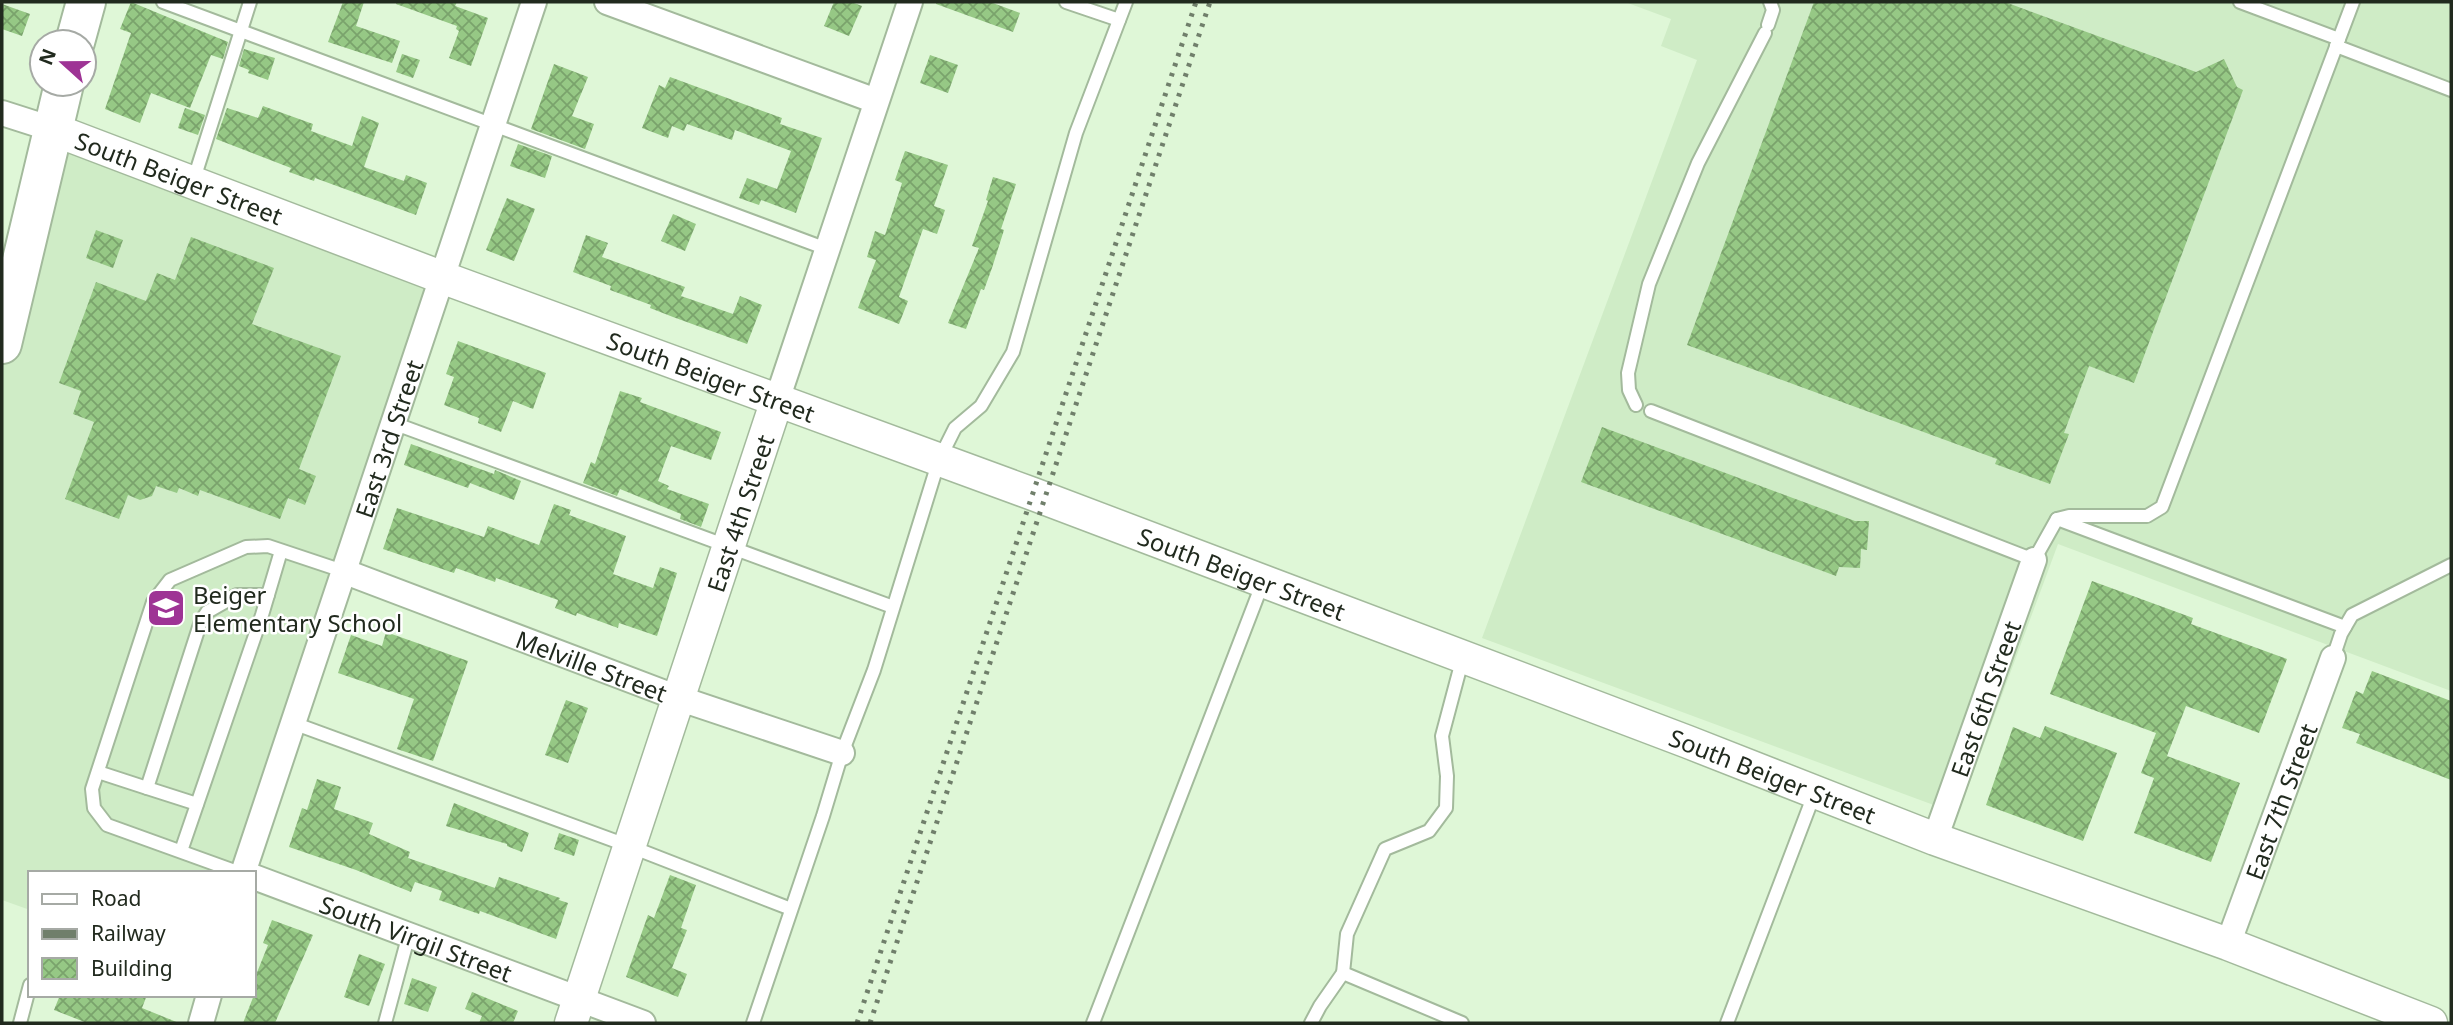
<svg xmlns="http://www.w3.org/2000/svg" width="2453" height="1025" font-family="'Noto Sans',sans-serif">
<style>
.built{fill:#cfecc6}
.building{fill:url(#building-cross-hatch)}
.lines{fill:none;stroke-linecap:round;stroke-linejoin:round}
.service-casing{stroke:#a3ba9c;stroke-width:16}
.minor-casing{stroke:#a3ba9c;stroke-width:28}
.tertiary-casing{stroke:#a3ba9c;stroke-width:35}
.primary-casing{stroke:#a3ba9c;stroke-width:42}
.service{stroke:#fff;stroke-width:12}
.minor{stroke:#fff;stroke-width:24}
.tertiary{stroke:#fff;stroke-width:32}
.primary{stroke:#fff;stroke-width:38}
.rail{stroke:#707f6b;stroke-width:5;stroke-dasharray:3.5 7;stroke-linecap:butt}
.labels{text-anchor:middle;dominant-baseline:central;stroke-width:5;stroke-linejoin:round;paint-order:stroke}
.street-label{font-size:24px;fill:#212a1e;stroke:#fff}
.poi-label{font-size:24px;fill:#212a1e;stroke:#fff;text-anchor:start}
</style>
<defs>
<pattern id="building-cross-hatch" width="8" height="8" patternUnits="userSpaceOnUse" patternTransform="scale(1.75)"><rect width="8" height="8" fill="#96c885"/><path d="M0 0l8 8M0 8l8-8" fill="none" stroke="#7aa36c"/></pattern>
</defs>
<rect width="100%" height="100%" fill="#dff7d7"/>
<g class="built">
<path d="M 1625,2 L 2451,2 L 2451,691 L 2058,544 L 1958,814 L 1482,638 L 1697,60 L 1661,46 L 1671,19 Z"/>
<path d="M 52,129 L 441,277 L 243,873 L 30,873 L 30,910 L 2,900 L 2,344 Z"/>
</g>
<g class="building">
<path d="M 131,2 L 228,42 L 223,59 L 211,55 L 190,108 L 151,93 L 140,123 L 105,109 L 131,33 L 120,29 Z"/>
<path d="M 343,2 L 364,2 L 356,26 L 400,41 L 392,63 L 328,42 Z"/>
<path d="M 397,2 L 457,2 L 455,6 L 488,18 L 471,66 L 449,58 L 459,31 L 456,29 L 457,26 L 396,4 Z"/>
<path d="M 834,2 L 851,2 L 862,6 L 849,36 L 824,26 Z"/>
<path d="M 936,2 L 990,2 L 1020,13 L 1013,32 L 936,4 Z"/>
<path d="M 1814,2 L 2005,2 L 2196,72 L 2224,59 L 2237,87 L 2243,90 L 2134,383 L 2089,366 L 2064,433 L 2069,434 L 2050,484 L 1995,464 L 1997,459 L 1687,345 Z"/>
<path d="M 2,4 L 30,14 L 22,36 L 2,29 Z"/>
<path d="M 244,49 L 275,58 L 268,80 L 248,73 L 249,70 L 239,66 Z"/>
<path d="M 402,54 L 420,60 L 413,78 L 396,72 Z"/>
<path d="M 930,55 L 958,65 L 948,93 L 920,83 Z"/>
<path d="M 554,64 L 588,77 L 572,116 L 594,124 L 585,149 L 531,129 Z"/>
<path d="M 670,77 L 782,118 L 780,124 L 822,138 L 796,213 L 761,200 L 759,205 L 739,198 L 747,178 L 777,189 L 791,151 L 735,130 L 732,140 L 687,124 L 684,131 L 672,126 L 668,138 L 642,128 L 659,85 L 665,88 Z"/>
<path d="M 263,106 L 313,124 L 311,131 L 352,146 L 362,116 L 379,123 L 364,167 L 404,181 L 406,175 L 427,183 L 416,215 L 315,178 L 314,181 L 289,172 L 291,168 L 216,139 L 227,108 L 258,118 Z"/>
<path d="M 185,108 L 205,115 L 198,135 L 178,128 Z"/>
<path d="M 518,144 L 552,156 L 545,178 L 510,166 Z"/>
<path d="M 905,151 L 948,165 L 934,206 L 945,210 L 937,234 L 923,229 L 899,297 L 908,301 L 899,324 L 858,308 L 876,260 L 867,257 L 875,231 L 885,235 L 902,183 L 895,180 Z"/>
<path d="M 993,177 L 1016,184 L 1001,229 L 1004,230 L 992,268 L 984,290 L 981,289 L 966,329 L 948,323 L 979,248 L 972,246 L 988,201 L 986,200 Z"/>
<path d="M 507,198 L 535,209 L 514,261 L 486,250 Z"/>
<path d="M 673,214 L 696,224 L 685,251 L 661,241 Z"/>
<path d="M 96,230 L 123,240 L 113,268 L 86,258 Z"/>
<path d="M 586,235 L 608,243 L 602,257 L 685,287 L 681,296 L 733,314 L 740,296 L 762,305 L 747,344 L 673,317 L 650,308 L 651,305 L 610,290 L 611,286 L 573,272 Z"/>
<path d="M 191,237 L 274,268 L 252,324 L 341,356 L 299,469 L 316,476 L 305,505 L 288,498 L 280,519 L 200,490 L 198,496 L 179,488 L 177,493 L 156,486 L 152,496 L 140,500 L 128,495 L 119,519 L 65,499 L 94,422 L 73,414 L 81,391 L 59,383 L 96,282 L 146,301 L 157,273 L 175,280 Z"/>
<path d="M 458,341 L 546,373 L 533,409 L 513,401 L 501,432 L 478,423 L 479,418 L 444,405 L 454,377 L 446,374 Z"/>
<path d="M 620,391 L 642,398 L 640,402 L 721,432 L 711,460 L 671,446 L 658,481 L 669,486 L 667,489 L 709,504 L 701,527 L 680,519 L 681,514 L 620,489 L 617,496 L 583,483 L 591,462 L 595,464 Z"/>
<path d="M 1602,427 L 1855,521 L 1869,521 L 1867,550 L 1861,549 L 1860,568 L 1839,567 L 1836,576 L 1581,482 Z"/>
<path d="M 411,444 L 494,474 L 495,470 L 521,481 L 514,500 L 470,483 L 468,488 L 404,465 Z"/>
<path d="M 554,504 L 571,510 L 569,515 L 626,536 L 613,574 L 653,588 L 660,567 L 677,573 L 657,636 L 619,623 L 618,628 L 577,613 L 576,616 L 555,608 L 558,600 L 496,578 L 495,582 L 456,568 L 454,573 L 383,549 L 397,508 L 484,537 L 488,526 L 539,545 Z"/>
<path d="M 2092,581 L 2193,618 L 2191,624 L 2287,659 L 2259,733 L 2186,706 L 2167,756 L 2240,783 L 2211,862 L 2134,833 L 2154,778 L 2141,773 L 2156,733 L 2050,694 Z"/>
<path d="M 386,632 L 468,661 L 433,761 L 397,749 L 414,699 L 338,673 L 351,635 L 382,646 Z"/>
<path d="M 2372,671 L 2451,701 L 2451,780 L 2356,743 L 2360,734 L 2342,728 L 2356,691 L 2363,694 Z"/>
<path d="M 566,700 L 588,708 L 568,763 L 545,755 Z"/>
<path d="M 2045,726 L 2117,753 L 2083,841 L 1986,805 L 2013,727 L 2040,738 Z"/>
<path d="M 317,779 L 341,787 L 334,809 L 373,823 L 369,834 L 410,852 L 408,858 L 495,888 L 499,877 L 560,898 L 559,900 L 568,903 L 556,939 L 480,911 L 479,914 L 439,900 L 442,891 L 415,882 L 411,892 L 356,870 L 289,847 L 302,808 L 307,810 Z"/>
<path d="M 454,803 L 529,833 L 522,852 L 507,846 L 507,844 L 446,826 Z"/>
<path d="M 559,833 L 579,840 L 574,856 L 554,849 Z"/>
<path d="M 670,875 L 696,885 L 681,928 L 687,930 L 672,968 L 687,974 L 678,997 L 626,977 L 648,915 L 654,918 Z"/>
<path d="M 272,920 L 313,935 L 275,1023 L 243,1023 L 254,995 L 254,980 L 268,945 L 263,943 Z"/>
<path d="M 359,954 L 385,964 L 369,1006 L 344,997 Z"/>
<path d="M 412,978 L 437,987 L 428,1012 L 404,1004 Z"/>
<path d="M 472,992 L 518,1011 L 513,1023 L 479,1023 L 482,1016 L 465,1009 Z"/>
<path d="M 60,995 L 147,995 L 142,1008 L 179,1023 L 87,1023 L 54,1010 Z"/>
</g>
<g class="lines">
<defs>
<g id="service">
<path d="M 163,2 L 827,249"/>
<path d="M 1066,2 L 1119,20"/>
<path d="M 2240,2 L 2339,39"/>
<path d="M 1768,25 L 1773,10 L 1770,2"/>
<path d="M 2336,46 L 2451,90"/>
<path d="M 193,182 L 250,2"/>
<path d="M 1636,405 L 1629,390 L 1628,373 L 1649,284 L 1698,163 L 1765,33"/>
<path d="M 1651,411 L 2034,560 L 2057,519 L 2069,516 L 2147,516 L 2162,507 L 2353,2"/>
<path d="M 393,423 L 893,607"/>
<path d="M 2057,519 L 2345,627"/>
<path d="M 2333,658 L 2341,634 L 2352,615 L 2451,565"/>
<path d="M 293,723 L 629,846 L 791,909"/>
<path d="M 98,772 L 147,788 L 201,621 L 207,612 L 237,595 L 268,595"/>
<path d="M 147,788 L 197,804"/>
<path d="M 181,851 L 262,615 L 281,551"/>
<path d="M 240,873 L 107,825 L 94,808 L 92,789 L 153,602 L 170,580 L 246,547 L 268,546 L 343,571"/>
<path d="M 20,1023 L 30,985"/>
<path d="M 385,1023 L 409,934"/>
<path d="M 753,1023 L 823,816 L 842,753 L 874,670 L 939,460 L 955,428 L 981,406 L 1013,352 L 1076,133 L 1126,2"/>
<path d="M 1093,1023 L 1263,582"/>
<path d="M 1311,1023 L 1320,1006 L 1343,973"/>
<path d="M 1462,1023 L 1343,973 L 1347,934 L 1385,849 L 1429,831 L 1446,808 L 1447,776 L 1442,736 L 1463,657"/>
<path d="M 1727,1023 L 1815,792"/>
</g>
<g id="minor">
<path d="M 607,2 L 876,101"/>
<path d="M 2,113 L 52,129"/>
<path d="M 777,400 L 910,2"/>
<path id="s1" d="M 343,571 L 678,698 L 842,753"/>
<path id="s2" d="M 1935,839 L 2034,560"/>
<path id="s3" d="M 243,873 L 534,2"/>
<path id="s4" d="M 254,877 L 643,1023"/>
<path id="s5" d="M 2228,944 L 2333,658"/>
<path d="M 201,1023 L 209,995"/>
</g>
<g id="tertiary">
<path id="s6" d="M 52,129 L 441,277 L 1033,494 L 1688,742 L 1935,839 L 2228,944 L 2431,1023"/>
<path id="s7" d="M 571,1023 L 777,400"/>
</g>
<g id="primary">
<path d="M 75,42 L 86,2"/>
<path d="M 2,344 L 64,84"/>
</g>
</defs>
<use href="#service" class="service-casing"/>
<use href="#minor" class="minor-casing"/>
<use href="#tertiary" class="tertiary-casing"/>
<use href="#primary" class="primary-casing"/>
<use href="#service" class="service"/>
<use href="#minor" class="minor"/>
<use href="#tertiary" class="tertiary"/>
<use href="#primary" class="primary"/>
<g class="rail">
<path d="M 857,1023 L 1196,2"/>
<path d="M 870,1023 L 1210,2"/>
</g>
</g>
<defs>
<symbol id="school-square" viewBox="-11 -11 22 22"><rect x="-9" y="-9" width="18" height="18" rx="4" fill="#9e3495" stroke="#fff"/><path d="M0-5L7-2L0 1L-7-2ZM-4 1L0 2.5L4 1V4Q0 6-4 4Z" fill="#fff"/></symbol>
</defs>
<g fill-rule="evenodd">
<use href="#school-square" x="144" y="586" width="44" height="44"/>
</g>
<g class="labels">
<g class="street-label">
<text stroke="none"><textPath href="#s6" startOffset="136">South Beiger Street</textPath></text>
<text stroke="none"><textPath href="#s6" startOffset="704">South Beiger Street</textPath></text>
<text stroke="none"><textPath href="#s3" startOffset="458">East 3rd Street</textPath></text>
<text stroke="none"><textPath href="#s7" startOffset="537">East 4th Street</textPath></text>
<text stroke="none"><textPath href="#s6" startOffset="1270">South Beiger Street</textPath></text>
<text stroke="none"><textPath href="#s1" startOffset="266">Melville Street</textPath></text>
<text stroke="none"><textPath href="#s2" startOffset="149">East 6th Street</textPath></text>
<text stroke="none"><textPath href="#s6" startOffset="1838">South Beiger Street</textPath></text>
<text stroke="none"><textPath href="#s5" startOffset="152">East 7th Street</textPath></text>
<text stroke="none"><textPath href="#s4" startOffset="173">South Virgil Street</textPath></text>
</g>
<g class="poi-label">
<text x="193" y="594">Beiger<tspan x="193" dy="28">Elementary School</tspan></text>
</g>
</g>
<rect width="2453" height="1025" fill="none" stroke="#212a1e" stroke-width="7"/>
<rect x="28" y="871" width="228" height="126" fill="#ffffff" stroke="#a6aaa5" stroke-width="2"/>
<rect x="42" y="894" width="35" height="10" fill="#ffffff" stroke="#a6aaa5" stroke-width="2"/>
<text x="91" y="906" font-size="21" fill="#212a1e">Road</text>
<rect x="42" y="929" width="35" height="10" fill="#707f6b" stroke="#a6aaa5" stroke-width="2"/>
<text x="91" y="941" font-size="21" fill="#212a1e">Railway</text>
<rect x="42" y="958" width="35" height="21" fill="url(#building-cross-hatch)" stroke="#a6aaa5" stroke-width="2"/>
<text x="91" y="976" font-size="21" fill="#212a1e">Building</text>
<g transform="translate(63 63) rotate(291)"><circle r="33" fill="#ffffff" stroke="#a6aaa5" stroke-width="2"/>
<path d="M0-5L12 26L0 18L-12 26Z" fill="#9e3495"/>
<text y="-10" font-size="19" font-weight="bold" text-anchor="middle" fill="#212a1e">N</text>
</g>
</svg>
